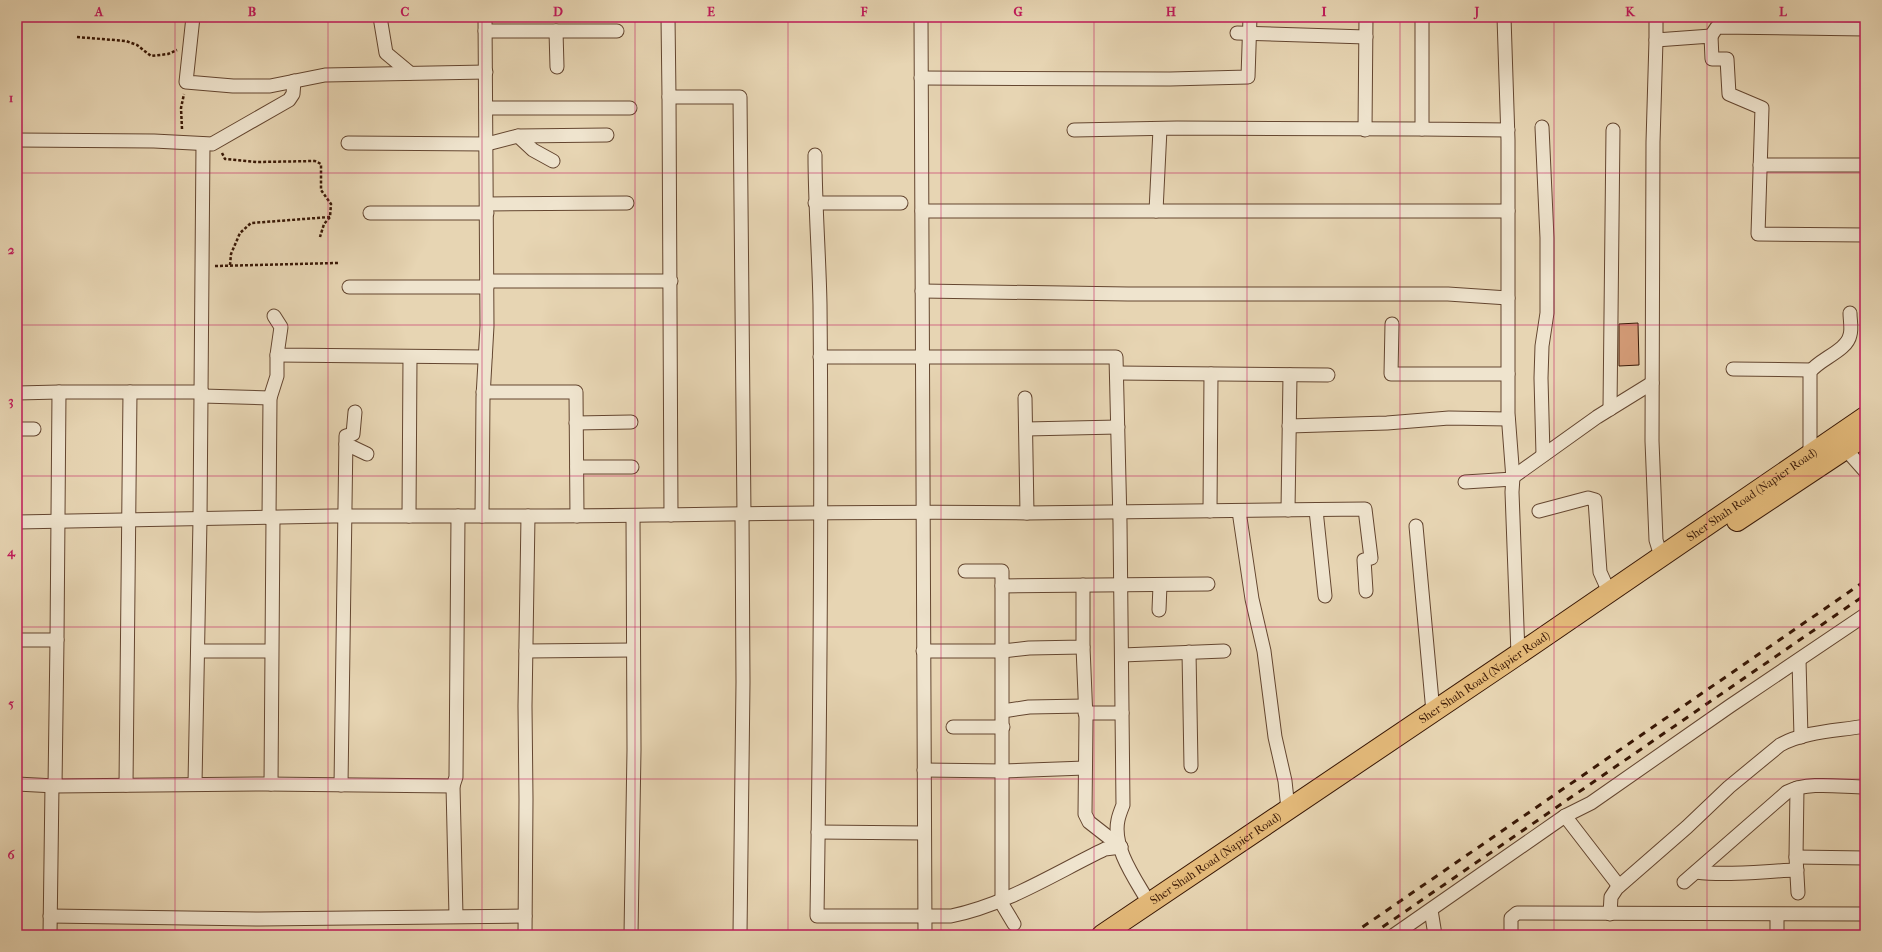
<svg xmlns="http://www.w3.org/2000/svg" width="1882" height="952" font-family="'IM FELL French Canon',serif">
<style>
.building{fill:#d79e7a;stroke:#381705}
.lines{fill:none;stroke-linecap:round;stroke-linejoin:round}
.minor-casing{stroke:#644630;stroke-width:15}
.primary-casing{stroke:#381705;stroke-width:22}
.path{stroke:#381705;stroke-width:2.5;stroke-dasharray:3 2;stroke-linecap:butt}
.minor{stroke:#efe4ce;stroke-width:13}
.primary{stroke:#e4ba7a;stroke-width:20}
.rail{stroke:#381705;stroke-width:3;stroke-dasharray:7 7;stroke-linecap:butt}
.grid{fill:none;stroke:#c2185b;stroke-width:1;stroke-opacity:0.55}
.labels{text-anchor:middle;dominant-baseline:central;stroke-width:4;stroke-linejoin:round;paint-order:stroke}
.street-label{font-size:12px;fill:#381705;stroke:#efe4ce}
.neatline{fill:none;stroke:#c2185b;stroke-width:1.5}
.grid-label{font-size:13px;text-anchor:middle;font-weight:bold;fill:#c2185b}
</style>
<rect width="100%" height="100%" fill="#e7d5b3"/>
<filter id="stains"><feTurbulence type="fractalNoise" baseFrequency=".005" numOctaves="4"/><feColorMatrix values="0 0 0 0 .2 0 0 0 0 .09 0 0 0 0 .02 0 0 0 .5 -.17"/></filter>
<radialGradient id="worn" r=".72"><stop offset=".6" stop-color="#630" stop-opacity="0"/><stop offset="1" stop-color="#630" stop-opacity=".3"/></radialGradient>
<path class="building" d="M 1638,323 L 1639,365 L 1619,366 L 1619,324 Z"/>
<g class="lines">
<defs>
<g id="minor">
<path d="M 193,17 L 186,82 L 233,86 L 270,86 L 325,75 L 486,72"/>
<path d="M 380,17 L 386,53 L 410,73"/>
<path d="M 668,17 L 669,97"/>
<path d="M 921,17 L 925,935"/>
<path d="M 1422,17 L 1422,129 L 1508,130"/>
<path d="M 1656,17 L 1656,40 L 1711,36 L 1712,59 L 1727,59 L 1729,94 L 1762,108 L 1758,234 L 1865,235"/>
<path d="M 485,31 L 617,31"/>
<path d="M 556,31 L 557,67"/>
<path d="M 1237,33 L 1366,37"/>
<path d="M 1711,36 L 1717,27 L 1865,29"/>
<path d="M 1656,40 L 1653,142 L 1652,441 L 1656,540 L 1661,556"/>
<path d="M 921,78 L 1170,79 L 1248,77 L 1250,17"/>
<path d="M 486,108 L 630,108"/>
<path d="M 1542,127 L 1547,238 L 1547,313 L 1542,346 L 1541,378 L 1543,455"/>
<path d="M 1160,129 L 1156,211 L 1508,211"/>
<path d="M 1074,130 L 1177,128 L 1422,129"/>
<path d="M 1365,130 L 1366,17"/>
<path d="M 518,136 L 533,150 L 553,161"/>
<path d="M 17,140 L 154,141 L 212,144 L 289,100 L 293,94 L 294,81"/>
<path d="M 348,143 L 487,144 L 518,136 L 607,135"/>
<path d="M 815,155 C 815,205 819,254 820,304 C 822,508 820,712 817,916 L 951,916 C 1006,905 1055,873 1105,849 L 1121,847"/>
<path d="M 1760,165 L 1865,165"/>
<path d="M 815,203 L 901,203"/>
<path d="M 487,204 L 627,203"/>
<path d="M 922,211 L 1156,211"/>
<path d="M 370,213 L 487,213"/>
<path d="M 487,281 L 671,281"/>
<path d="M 349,287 L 487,287"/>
<path d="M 922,291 L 1128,294 L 1448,294 L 1508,298"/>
<path d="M 274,316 L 281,327 L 277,355 L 485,357"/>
<path d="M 1392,324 L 1391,374 L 1508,374"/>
<path d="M 820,357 L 1116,357 L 1120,523 L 1123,805 C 1121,810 1119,815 1118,820 C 1112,848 1136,880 1149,903"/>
<path d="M 1733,369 L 1811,370"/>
<path d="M 1117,373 L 1328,375"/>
<path d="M 483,392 L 576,392 L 577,516"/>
<path d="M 17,393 L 59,392"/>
<path d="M 202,396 L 270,398"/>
<path d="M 1025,398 L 1027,513 L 1365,509 L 1371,558 L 1364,560 L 1366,591"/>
<path d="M 1610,409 L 1613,130"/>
<path d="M 576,423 L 631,422"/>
<path d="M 1289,426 L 1387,423 L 1449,418 L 1508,419"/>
<path d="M 17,429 L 34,429"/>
<path d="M 1026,429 L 1118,427"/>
<path d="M 346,444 L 367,454"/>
<path d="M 1841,444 L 1865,471"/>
<path d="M 1810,454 L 1810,372 C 1819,359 1847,351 1850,335 C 1852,329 1850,320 1850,313"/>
<path d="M 577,467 L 632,467"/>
<path d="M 1465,482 L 1513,479 L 1508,413 L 1508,140 L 1504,17"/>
<path d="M 1288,510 L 1290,375"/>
<path d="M 1316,510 L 1325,596"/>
<path d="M 1210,511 L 1211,374"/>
<path d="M 1239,511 L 1252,599 L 1264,651 L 1275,737 L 1285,781 L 1288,809"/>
<path d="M 1539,511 L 1588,498 L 1595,500 L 1600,572 L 1609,592"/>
<path d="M 671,515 L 669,97 L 740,97 L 744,515"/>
<path d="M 409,516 L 410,357"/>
<path d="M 482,516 L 483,397 L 487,326 L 485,17"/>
<path d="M 528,516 C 694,516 860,510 1027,513"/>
<path d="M 269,518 L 270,398 L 277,376 L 277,355"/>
<path d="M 17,522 L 333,516 L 528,516 L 525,706 L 526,799 L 525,935"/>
<path d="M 1416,526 L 1433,712"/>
<path d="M 965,571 L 1002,571 L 1002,586 L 1208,584"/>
<path d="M 1002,586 L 1002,904 L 1014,924"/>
<path d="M 1159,610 L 1160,585"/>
<path d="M 17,640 L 57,640 L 59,392 L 130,392"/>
<path d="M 57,640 L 55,786 L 265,784 L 453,786 L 456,777 L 458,516"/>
<path d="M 1083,647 L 1086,719 L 1085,814 L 1089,822 L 1121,847"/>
<path d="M 198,651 L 271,651"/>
<path d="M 526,651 L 633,650"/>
<path d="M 923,651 L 1003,651 L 1029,648 L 1083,647 L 1083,585"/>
<path d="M 1189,652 L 1191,766"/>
<path d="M 1518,654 L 1512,492 L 1513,477 L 1597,417 L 1652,383"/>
<path d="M 1122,655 L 1224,651"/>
<path d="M 1799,660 L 1801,737"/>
<path d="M 1003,711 L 1029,707 L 1085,706"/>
<path d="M 1085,713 L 1122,713"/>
<path d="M 953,727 L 1003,727"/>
<path d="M 924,770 L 1003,771 L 1085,768"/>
<path d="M 17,784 L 55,786"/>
<path d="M 195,784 L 200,519 L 203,144"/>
<path d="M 271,784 L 273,518"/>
<path d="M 126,785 L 130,392 L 202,392"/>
<path d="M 341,785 L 346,436 L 353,434 L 355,412"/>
<path d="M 453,786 L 456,916"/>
<path d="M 1797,788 L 1796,857 L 1798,893"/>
<path d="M 1565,816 L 1619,886"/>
<path d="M 818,832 L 924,833"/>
<path d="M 1796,857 L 1865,858"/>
<path d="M 1696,872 C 1728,876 1764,871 1797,870"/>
<path d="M 1684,882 L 1787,792 C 1809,781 1841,787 1865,787"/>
<path d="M 1431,910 L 1435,935"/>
<path d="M 1610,914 L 1611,897 L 1617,888 L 1687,827 L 1729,787 L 1780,745 C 1805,731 1838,731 1865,726"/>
<path d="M 50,916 L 260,919 L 525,916"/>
<path d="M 50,935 L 52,785"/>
<path d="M 631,935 L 634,750 L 633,516"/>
<path d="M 740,935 L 743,682 L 742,515"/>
<path d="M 1394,935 L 1565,816 L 1591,803 L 1730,706 L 1865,615"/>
<path d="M 1511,935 L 1511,918 L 1517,913 L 1865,914"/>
<path d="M 1777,935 L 1777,915"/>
</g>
<g id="primary">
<path d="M 1737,521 L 1865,436"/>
<path id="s1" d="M 1102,935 L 1538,641 L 1865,417"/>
</g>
</defs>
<use href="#minor" class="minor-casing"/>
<use href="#primary" class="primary-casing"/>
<g class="path">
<path d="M 77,37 L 126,41 L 137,45 L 151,56 L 168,54 L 177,50"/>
<path d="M 182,129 L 181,108 L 184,94"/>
<path d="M 222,153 L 225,159 L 257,162 L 315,161 L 321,164 L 321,190 L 331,204 L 330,217 L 324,224 L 320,237"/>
<path d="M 230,265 L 231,254 L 240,233 L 251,223 L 330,217"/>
<path d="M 215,266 L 338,263"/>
</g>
<use href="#minor" class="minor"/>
<use href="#primary" class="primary"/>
<g class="rail">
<path d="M 1351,935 L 1865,581"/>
<path d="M 1371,935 L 1865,595"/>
</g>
</g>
<path class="grid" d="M 175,17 L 175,935M 328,17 L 328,935M 482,17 L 482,935M 635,17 L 635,935M 788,17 L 788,935M 941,17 L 941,935M 1094,17 L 1094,935M 1247,17 L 1247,935M 1400,17 L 1400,935M 1554,17 L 1554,935M 1707,17 L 1707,935M 17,173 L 1865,173M 17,325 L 1865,325M 17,476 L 1865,476M 17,627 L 1865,627M 17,779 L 1865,779"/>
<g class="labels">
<g class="street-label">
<text stroke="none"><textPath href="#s1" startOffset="785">Sher Shah Road (Napier Road)</textPath></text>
<text stroke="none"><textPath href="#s1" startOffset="461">Sher Shah Road (Napier Road)</textPath></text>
<text stroke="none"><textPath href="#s1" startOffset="137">Sher Shah Road (Napier Road)</textPath></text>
</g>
</g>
<rect width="1882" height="952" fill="none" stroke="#e7d5b3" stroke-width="44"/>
<rect x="22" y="22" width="1838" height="908" class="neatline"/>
<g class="grid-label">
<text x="99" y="16">A</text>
<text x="252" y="16">B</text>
<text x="405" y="16">C</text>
<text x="558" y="16">D</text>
<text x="711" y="16">E</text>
<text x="864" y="16">F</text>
<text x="1018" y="16">G</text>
<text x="1171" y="16">H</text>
<text x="1324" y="16">I</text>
<text x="1477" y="16">J</text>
<text x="1630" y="16">K</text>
<text x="1783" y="16">L</text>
<text x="11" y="102">1</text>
<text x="11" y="254">2</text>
<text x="11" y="405">3</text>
<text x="11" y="556">4</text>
<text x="11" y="708">5</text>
<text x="11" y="859">6</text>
</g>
<rect width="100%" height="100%" filter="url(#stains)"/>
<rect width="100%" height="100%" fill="url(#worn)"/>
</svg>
